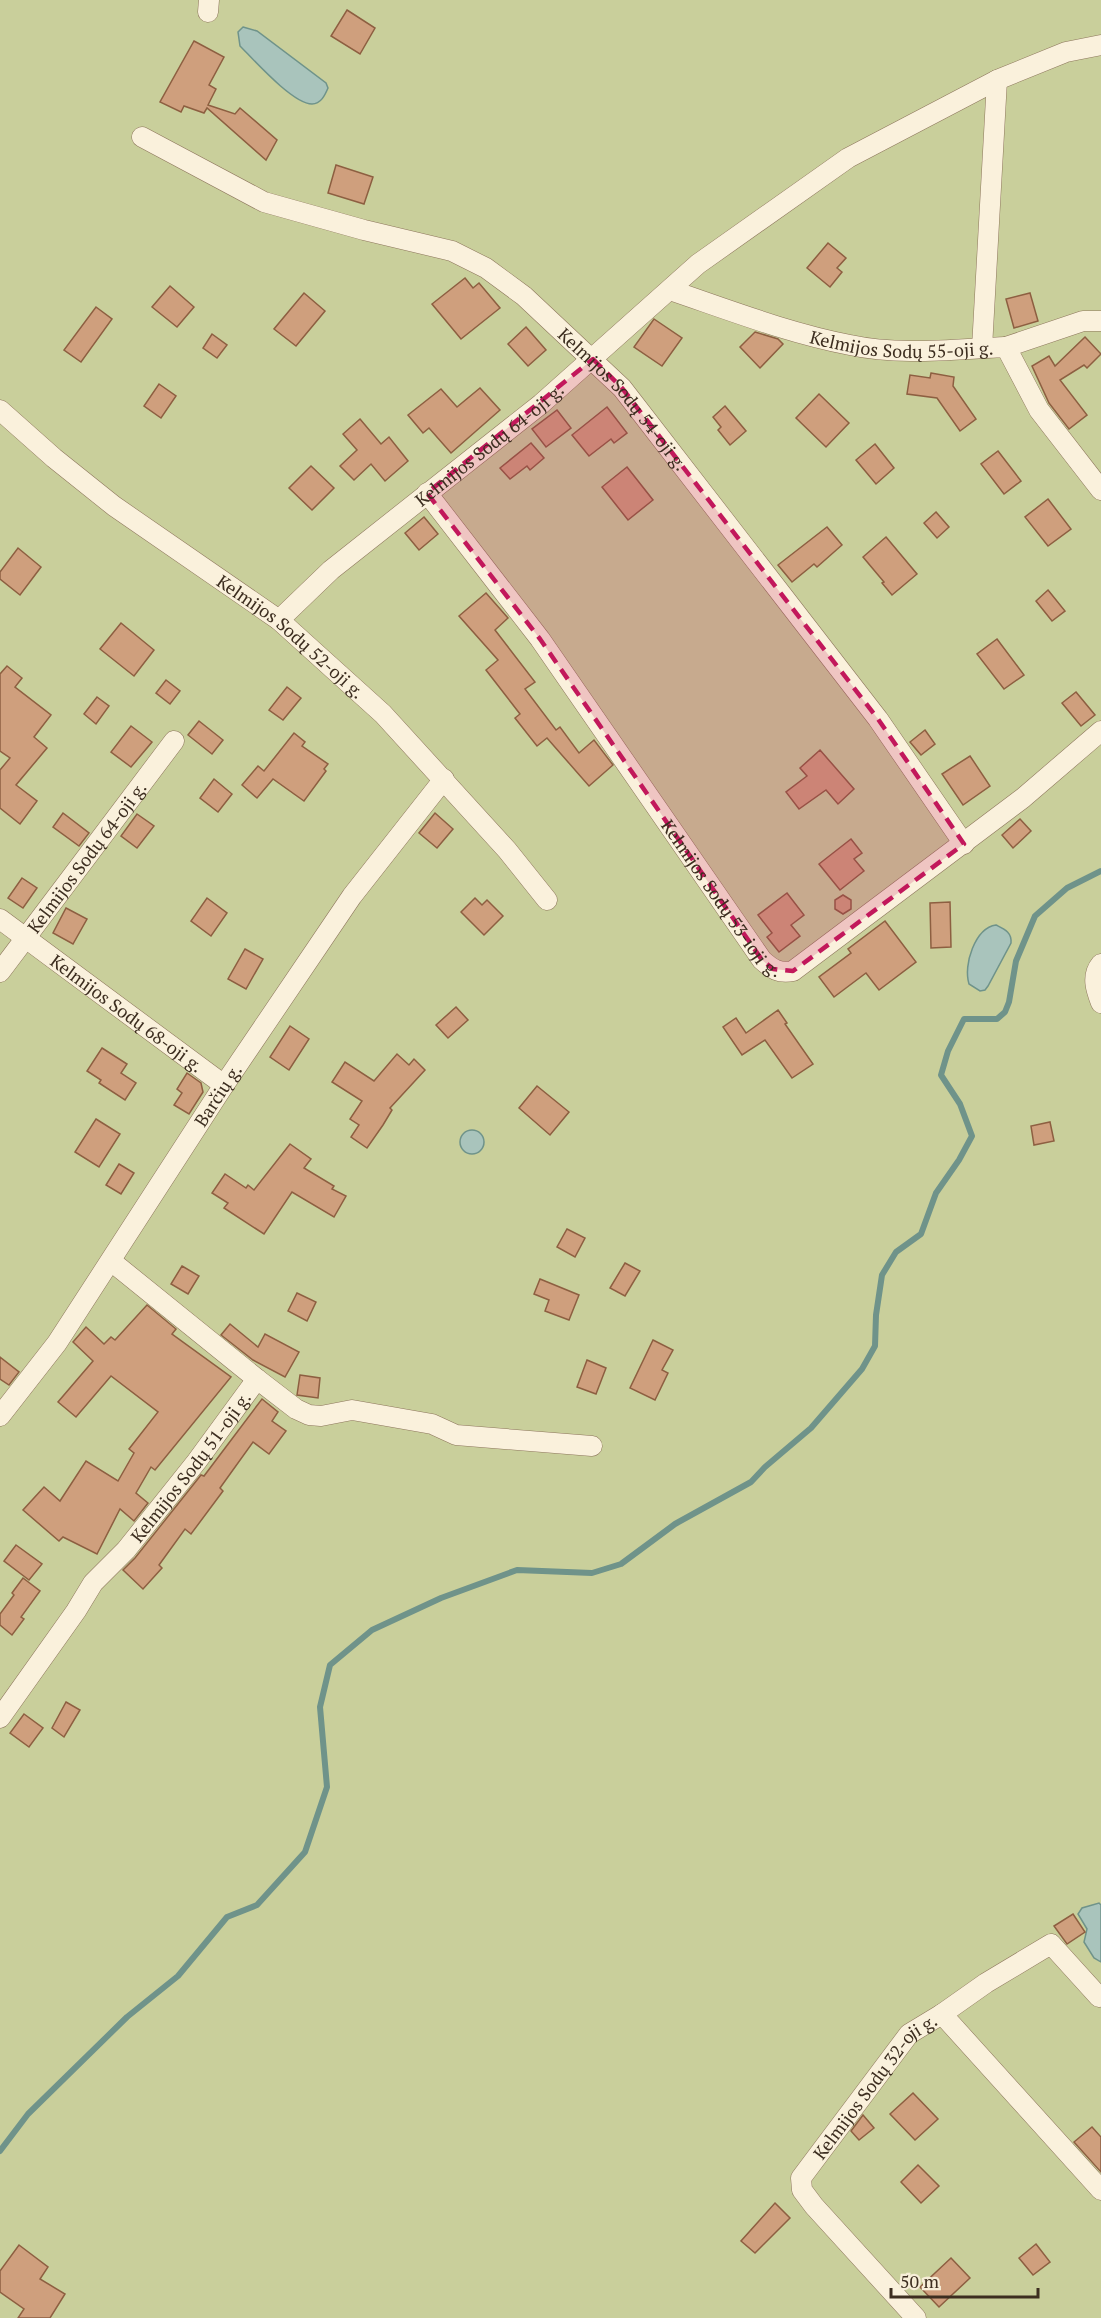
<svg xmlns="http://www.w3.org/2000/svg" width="1101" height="2318" font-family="'PT Serif',serif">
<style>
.green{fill:#c9cf9b}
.water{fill:#a9c4bc;stroke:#6f938a;stroke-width:1.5}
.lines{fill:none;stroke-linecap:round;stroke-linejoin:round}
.stream{stroke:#6f938a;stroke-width:6}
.building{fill:#cf9f7d;stroke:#8d5f41;stroke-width:1.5}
.minor-casing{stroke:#8d765c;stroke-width:21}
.minor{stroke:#faf1dc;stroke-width:20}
.marked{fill:#c2185b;fill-opacity:0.2;stroke:#c2185b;stroke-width:4.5;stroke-dasharray:12 8;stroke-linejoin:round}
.labels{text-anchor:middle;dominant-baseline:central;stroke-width:6;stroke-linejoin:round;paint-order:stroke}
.street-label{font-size:18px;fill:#3d2e20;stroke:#f7eed8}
</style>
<rect width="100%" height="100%" fill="#f0e4c8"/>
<rect class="green" x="0" y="0" width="1101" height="2318"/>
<g class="water">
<path d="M 243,27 L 257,31 L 326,83 L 328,88 C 325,95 321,104 312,104 C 293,104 254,60 240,46 L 238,32 Z"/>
<path d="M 996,925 C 1004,929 1012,932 1011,943 L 988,986 L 985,990 L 980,991 L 969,984 C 963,965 975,928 996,925 Z"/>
<circle cx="472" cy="1142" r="12"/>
<path d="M 1099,1903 L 1101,1905 L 1101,1962 L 1094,1958 L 1084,1942 L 1087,1929 L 1078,1914 L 1082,1908 Z"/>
</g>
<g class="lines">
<path class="stream" d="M 0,2151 L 28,2114 L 127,2017 L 178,1976 L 227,1917 L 257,1905 L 305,1852 L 327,1787 L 320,1707 L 330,1665 L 372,1630 L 441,1598 L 517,1570 L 592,1573 L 621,1564 L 675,1524 L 751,1482 L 765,1467 L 811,1428 L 862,1369 L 875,1346 L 876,1315 L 882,1275 L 896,1252 L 921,1234 L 936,1193 L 959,1160 L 972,1136 L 960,1104 L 941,1075 L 948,1051 L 964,1019 L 997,1019 L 1005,1012 L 1009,1002 L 1016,961 L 1035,916 L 1067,888 L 1101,871"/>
</g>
<g class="building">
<path d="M 347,10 L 375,28 L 360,54 L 331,36 Z"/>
<path d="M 194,41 L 224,57 L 209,85 L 216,89 L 208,105 L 235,114 L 240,108 L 277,140 L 266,160 L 207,108 L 204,113 L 184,106 L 181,112 L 160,102 Z"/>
<path d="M 336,165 L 373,177 L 364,204 L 328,193 Z"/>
<path d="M 828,243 L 846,258 L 837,268 L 842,272 L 830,287 L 807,268 Z"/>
<path d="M 465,278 L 473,288 L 479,283 L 500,308 L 461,339 L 432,304 Z"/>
<path d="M 170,286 L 194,307 L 177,327 L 152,307 Z"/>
<path d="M 304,293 L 325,311 L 296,346 L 274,329 Z"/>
<path d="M 1030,293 L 1038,321 L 1014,328 L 1006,299 Z"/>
<path d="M 96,307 L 112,319 L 81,362 L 64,350 Z"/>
<path d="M 654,319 L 682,338 L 662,366 L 634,347 Z"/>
<path d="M 526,327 L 546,350 L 528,366 L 508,344 Z"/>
<path d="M 755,332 L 778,339 L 783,344 L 760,368 L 740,347 Z"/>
<path d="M 212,334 L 227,345 L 217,358 L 203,348 Z"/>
<path d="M 1085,337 L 1101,354 L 1087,368 L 1084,365 L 1060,380 L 1087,415 L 1069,429 L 1049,403 L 1032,366 L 1049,356 L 1055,366 Z"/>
<path d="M 931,373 L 954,377 L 953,386 L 976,419 L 960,431 L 937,398 L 907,394 L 910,375 L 930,378 Z"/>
<path d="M 159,384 L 176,396 L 161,418 L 144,406 Z"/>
<path d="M 480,388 L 500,410 L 451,453 L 429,428 L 423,433 L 408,415 L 441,389 L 457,407 Z"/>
<path d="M 819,394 L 849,423 L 826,447 L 796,418 Z"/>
<path d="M 725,406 L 746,431 L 730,445 L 718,430 L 721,427 L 713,417 Z"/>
<path d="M 607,407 L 627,433 L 614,443 L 611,439 L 589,456 L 572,435 Z"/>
<path d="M 557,410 L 571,428 L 546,447 L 532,429 Z"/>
<path d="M 360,419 L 381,444 L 389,437 L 408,461 L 385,481 L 371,464 L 354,480 L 340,466 L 357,450 L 343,434 Z"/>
<path d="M 531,443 L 544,458 L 530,470 L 527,466 L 510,479 L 500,468 Z"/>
<path d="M 875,444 L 894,468 L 876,484 L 856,460 Z"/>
<path d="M 998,451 L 1021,481 L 1004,494 L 981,464 Z"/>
<path d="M 311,466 L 334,488 L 312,510 L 289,488 Z"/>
<path d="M 627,467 L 653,500 L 628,520 L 602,487 Z"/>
<path d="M 1048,499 L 1071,529 L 1048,546 L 1025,517 Z"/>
<path d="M 936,512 L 949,527 L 937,538 L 924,523 Z"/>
<path d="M 424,517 L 438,534 L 419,550 L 405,533 Z"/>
<path d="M 827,527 L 842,545 L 817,567 L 814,564 L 792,582 L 778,565 Z"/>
<path d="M 886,537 L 917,574 L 892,595 L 882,583 L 884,582 L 863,557 Z"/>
<path d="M 18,548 L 41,567 L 20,595 L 0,579 L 0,572 Z"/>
<path d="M 1048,590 L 1065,611 L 1052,621 L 1036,601 Z"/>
<path d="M 486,593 L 508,618 L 495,630 L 535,682 L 525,689 L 556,730 L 560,727 L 579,753 L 594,740 L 613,765 L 589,786 L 547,738 L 537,746 L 515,718 L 520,714 L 486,670 L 498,660 L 459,616 Z"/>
<path d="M 121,623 L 154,650 L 134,676 L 100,649 Z"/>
<path d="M 997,639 L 1024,675 L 1004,689 L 977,654 Z"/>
<path d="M 7,666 L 22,678 L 15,687 L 51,715 L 34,737 L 47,748 L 16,785 L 37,801 L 20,824 L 0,808 L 0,770 L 10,758 L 0,751 L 0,674 Z"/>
<path d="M 166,680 L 180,691 L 170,704 L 156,693 Z"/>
<path d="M 287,687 L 301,698 L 283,720 L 269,710 Z"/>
<path d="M 1076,692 L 1095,715 L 1081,726 L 1062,703 Z"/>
<path d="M 97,697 L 109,706 L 96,724 L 84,714 Z"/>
<path d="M 199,721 L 223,740 L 212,754 L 188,735 Z"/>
<path d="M 131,726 L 152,742 L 131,767 L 111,752 Z"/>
<path d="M 925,730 L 935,744 L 921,755 L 910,742 Z"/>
<path d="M 294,733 L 305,742 L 302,746 L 328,764 L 324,769 L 326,771 L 304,801 L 273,779 L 257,798 L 242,785 L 258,766 L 264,771 Z"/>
<path d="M 820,750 L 854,789 L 838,804 L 826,790 L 799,809 L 786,792 L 807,776 L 800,768 Z"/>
<path d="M 970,756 L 990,786 L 963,805 L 942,774 Z"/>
<path d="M 214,779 L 232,794 L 218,812 L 200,798 Z"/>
<path d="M 63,813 L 89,833 L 79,846 L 53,827 Z"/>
<path d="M 435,813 L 453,829 L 437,848 L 419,833 Z"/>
<path d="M 137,814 L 154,826 L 137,848 L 121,836 Z"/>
<path d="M 1020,819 L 1031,831 L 1013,848 L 1002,835 Z"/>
<path d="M 851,839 L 862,853 L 854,859 L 864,871 L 840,890 L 819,864 Z"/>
<path d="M 22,878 L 37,888 L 23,908 L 8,898 Z"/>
<path d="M 787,893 L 804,915 L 791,925 L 800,936 L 779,952 L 767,937 L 772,933 L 758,915 Z"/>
<path d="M 843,895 L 851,900 L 851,909 L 843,914 L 835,909 L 835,900 Z"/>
<path d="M 207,898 L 227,913 L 211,936 L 191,921 Z"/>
<path d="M 475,898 L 482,905 L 487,900 L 503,916 L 484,935 L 461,912 Z"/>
<path d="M 950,902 L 951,947 L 931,948 L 930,903 Z"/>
<path d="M 66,908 L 87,919 L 73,944 L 53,933 Z"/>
<path d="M 885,921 L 916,962 L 879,990 L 866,973 L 834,997 L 819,977 L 851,953 L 848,949 Z"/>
<path d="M 245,949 L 263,959 L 246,989 L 228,979 Z"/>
<path d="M 456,1007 L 468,1020 L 448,1038 L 436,1025 Z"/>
<path d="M 778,1010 L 787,1023 L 785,1024 L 813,1064 L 792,1078 L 765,1040 L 742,1055 L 723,1027 L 736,1018 L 746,1033 Z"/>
<path d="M 290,1026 L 309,1039 L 289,1070 L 270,1057 Z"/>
<path d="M 102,1048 L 127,1064 L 121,1073 L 136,1083 L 125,1100 L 99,1083 L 101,1080 L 87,1071 Z"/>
<path d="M 397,1054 L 409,1065 L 414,1059 L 425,1070 L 390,1108 L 392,1110 L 383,1125 L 367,1148 L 351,1137 L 359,1125 L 350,1119 L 362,1101 L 332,1082 L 345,1062 L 374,1081 Z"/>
<path d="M 187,1073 L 201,1083 L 203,1092 L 189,1114 L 174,1105 L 182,1093 L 177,1089 Z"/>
<path d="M 537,1086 L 569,1112 L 550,1135 L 519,1108 Z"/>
<path d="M 96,1119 L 120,1134 L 99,1167 L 75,1152 Z"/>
<path d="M 1050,1122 L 1054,1141 L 1034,1145 L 1031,1126 Z"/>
<path d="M 290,1144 L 311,1159 L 304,1168 L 334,1186 L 332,1189 L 346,1196 L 334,1217 L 292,1192 L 264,1234 L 224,1208 L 228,1203 L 212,1193 L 225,1174 L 246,1188 L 248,1185 L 254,1190 Z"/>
<path d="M 119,1164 L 134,1173 L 121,1194 L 106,1185 Z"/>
<path d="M 567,1229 L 585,1238 L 575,1257 L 557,1247 Z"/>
<path d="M 625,1263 L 640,1271 L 625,1296 L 610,1288 Z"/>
<path d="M 182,1266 L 199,1276 L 188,1294 L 171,1284 Z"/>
<path d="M 540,1279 L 579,1295 L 569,1320 L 545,1311 L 549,1300 L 534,1294 Z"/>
<path d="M 297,1293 L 316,1302 L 307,1321 L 288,1311 Z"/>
<path d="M 147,1305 L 176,1329 L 172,1334 L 231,1377 L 155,1470 L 151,1467 L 136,1493 L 148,1503 L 134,1521 L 120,1509 L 97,1554 L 63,1537 L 59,1541 L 23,1510 L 44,1487 L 60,1501 L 86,1461 L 118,1481 L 134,1453 L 129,1449 L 158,1412 L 111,1376 L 76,1417 L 58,1402 L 93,1361 L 73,1342 L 86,1327 L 104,1344 L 111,1337 L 115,1340 Z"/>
<path d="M 230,1324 L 258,1347 L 265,1334 L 299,1352 L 285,1377 L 253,1360 L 221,1335 Z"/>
<path d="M 653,1340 L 673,1350 L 662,1370 L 668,1373 L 655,1400 L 630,1388 Z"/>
<path d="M 0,1357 L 19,1372 L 9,1385 L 0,1379 Z"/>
<path d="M 587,1360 L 606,1368 L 596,1394 L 577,1387 Z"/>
<path d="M 300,1375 L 320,1378 L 318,1398 L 297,1395 Z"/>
<path d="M 262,1399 L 278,1412 L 272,1421 L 286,1431 L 269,1454 L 253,1442 L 220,1488 L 223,1491 L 191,1534 L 185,1529 L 159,1565 L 162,1568 L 143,1589 L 123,1570 L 135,1558 L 201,1475 L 204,1476 Z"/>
<path d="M 16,1545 L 42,1564 L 29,1580 L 4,1561 Z"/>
<path d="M 23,1578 L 40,1591 L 21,1617 L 24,1619 L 12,1635 L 0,1625 L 0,1614 L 14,1595 L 12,1593 Z"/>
<path d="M 66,1702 L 80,1710 L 64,1737 L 52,1728 Z"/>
<path d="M 24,1714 L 43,1728 L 29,1747 L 10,1733 Z"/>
<path d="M 1073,1914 L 1085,1932 L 1067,1944 L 1054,1926 Z"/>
<path d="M 913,2093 L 938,2119 L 915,2140 L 890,2114 Z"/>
<path d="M 863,2115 L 874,2128 L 859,2140 L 851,2131 Z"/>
<path d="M 1092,2127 L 1101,2137 L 1101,2172 L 1074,2142 Z"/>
<path d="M 918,2165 L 939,2186 L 921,2203 L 901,2182 Z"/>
<path d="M 775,2203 L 790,2218 L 755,2253 L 741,2241 Z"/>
<path d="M 1036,2244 L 1050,2262 L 1033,2275 L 1019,2258 Z"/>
<path d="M 19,2245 L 48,2267 L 40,2279 L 65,2294 L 50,2318 L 18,2318 L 24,2309 L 0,2292 L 0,2271 Z"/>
<path d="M 951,2258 L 970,2278 L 939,2307 L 920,2287 Z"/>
</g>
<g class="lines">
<defs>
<g id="minor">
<path d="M 208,12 L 209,0"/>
<path id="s1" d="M 142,137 L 264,202 L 364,230 L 452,251 L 486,268 L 524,296 L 622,388 L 878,719 L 964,844"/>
<path id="s2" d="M 670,290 C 729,310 788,333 850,345 C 900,356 955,349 1006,347 L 1039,410 L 1101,490"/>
<path d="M 1006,347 L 1083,321 L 1101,321"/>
<path d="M 982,348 L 997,80"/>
<path id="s3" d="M 0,410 L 54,458 L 114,506 L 279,620 L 383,714 L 507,850 L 547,900"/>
<path id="s4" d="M 427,493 L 540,639 L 762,960 C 772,969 779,974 793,971 L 1023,798 L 1101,731"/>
<path id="s5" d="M 279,620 L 331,570 L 541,404 L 698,264 L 848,158 L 997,80 L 1066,52 L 1101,45"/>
<path id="s6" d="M 0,919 L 224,1085"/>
<path d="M 1101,964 C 1091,976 1096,990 1101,1003"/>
<path id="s7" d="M 0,972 L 174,741"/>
<path d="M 111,1261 L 257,1379"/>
<path id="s8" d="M 0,1416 L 57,1343 L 224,1085 L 352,896 L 444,779"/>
<path id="s9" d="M 0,1718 L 76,1611 L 93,1583 L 126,1550 L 197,1461 L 257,1379 L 296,1409 L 309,1415 L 321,1416 L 352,1410 L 432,1424 L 456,1435 L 592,1446"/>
<path d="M 942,2014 L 986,1983 L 1051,1944 L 1099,1997"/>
<path id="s10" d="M 916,2318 L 814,2206 L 802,2190 L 801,2178 L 909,2034 L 942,2014 L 1101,2190"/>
</g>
</defs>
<use href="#minor" class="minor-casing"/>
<use href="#minor" class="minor"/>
</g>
<path class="marked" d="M 593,359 L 622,388 L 878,719 L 964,844 L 793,971 L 773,969 L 762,960 L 540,639 L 427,493 Z"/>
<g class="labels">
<g class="street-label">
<text stroke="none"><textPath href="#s2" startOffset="240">Kelmijos Sodų 55-oji g.</textPath></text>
<text stroke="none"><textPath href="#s1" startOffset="561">Kelmijos Sodų 54-oji g.</textPath></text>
<text stroke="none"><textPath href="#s5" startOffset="274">Kelmijos Sodų 64-oji g.</textPath></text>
<text stroke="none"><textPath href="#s3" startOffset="369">Kelmijos Sodų 52-oji g.</textPath></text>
<text stroke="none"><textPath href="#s7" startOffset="144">Kelmijos Sodų 64-oji g.</textPath></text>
<text stroke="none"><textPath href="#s4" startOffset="501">Kelmijos Sodų 53-ioji g.</textPath></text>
<text stroke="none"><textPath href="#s6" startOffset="158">Kelmijos Sodų 68-oji g.</textPath></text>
<text stroke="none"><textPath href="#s8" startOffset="388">Barčių g.</textPath></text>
<text stroke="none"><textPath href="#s9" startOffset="316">Kelmijos Sodų 51-oji g.</textPath></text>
<text stroke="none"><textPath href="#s10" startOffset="302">Kelmijos Sodų 32-oji g.</textPath></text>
</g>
</g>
<path d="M891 2288v9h147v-9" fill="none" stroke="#3d2e20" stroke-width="3"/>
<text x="900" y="2288" font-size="18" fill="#3d2e20" stroke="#f7eed8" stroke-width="4.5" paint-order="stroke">50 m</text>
</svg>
